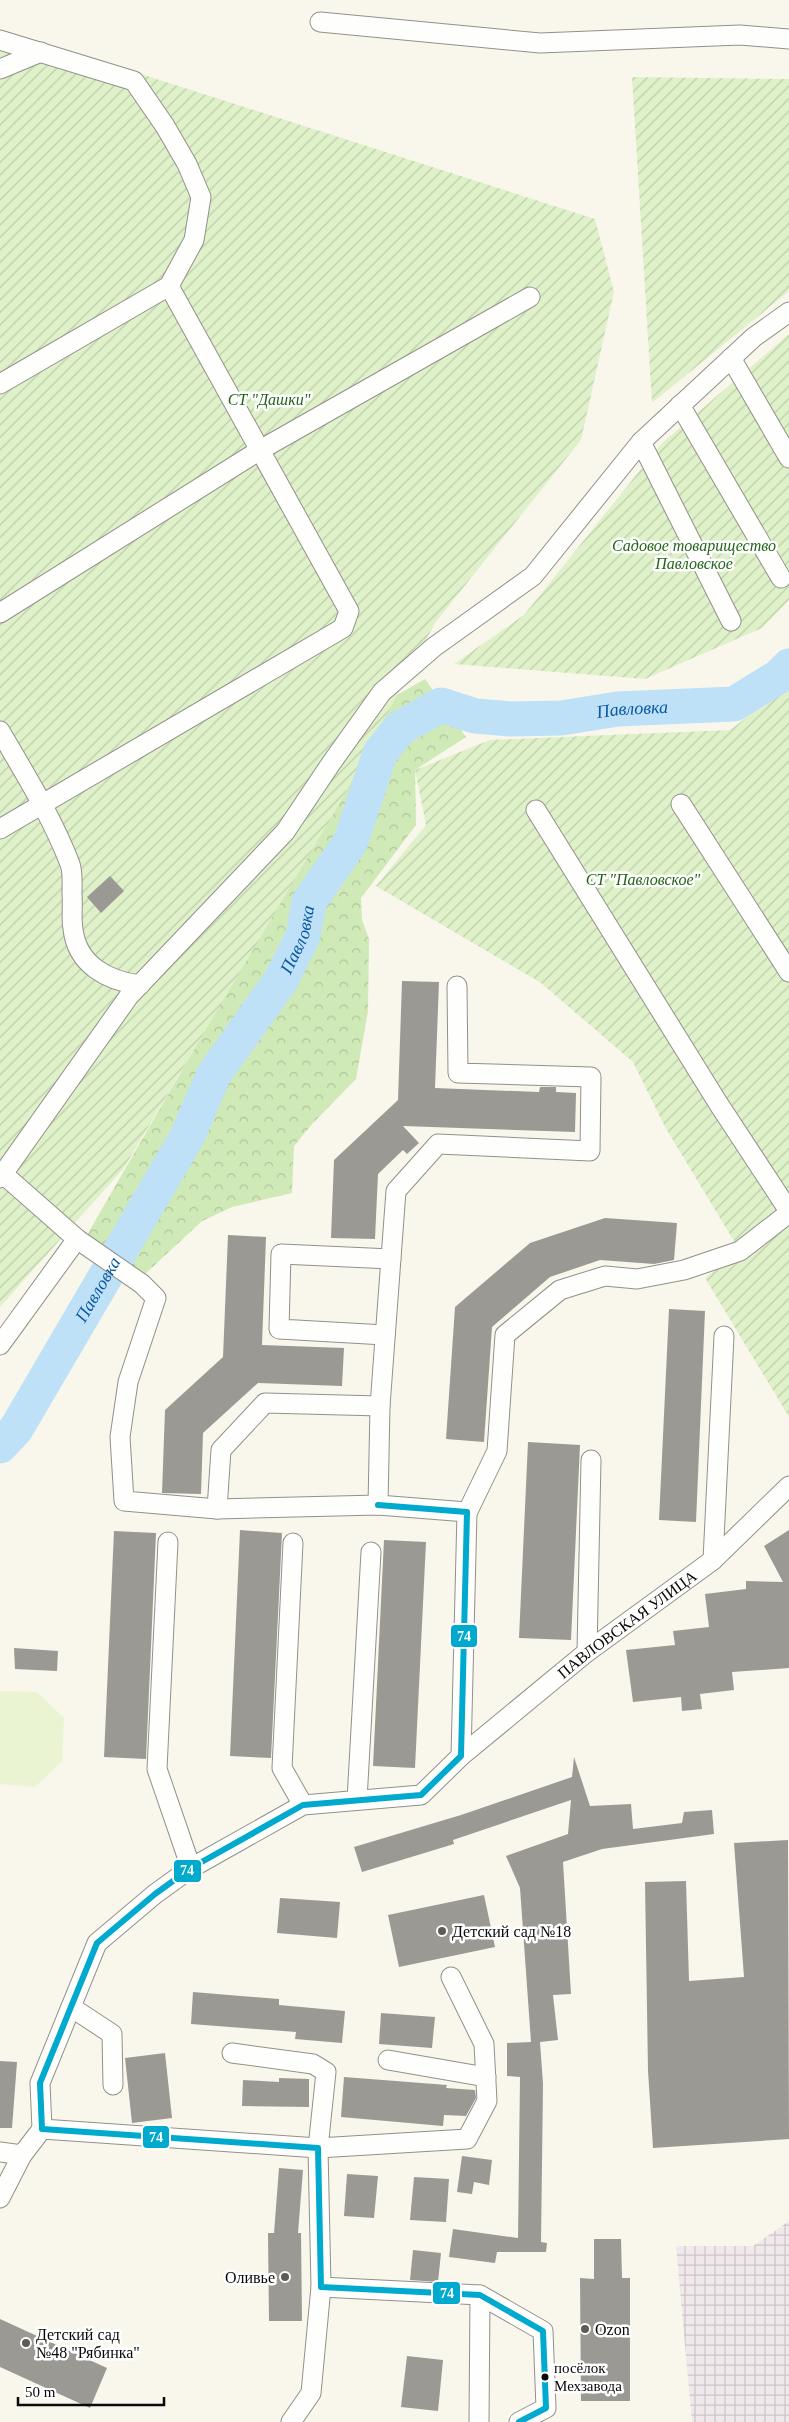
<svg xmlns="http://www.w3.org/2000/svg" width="789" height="2422" font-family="'Times New Roman',serif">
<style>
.industrial{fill:url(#industrial-grid)}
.forest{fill:url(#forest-crowns)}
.garden{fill:url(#garden-furrows)}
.pitch{fill:#eaf4d3}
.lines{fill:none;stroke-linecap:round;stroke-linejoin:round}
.river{stroke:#bee1f7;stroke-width:35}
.building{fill:#9b9993}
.minor-casing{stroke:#91908b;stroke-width:21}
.minor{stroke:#fefefc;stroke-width:19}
.bus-1-casing{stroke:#fff;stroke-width:10}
.bus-1{stroke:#00a9ce;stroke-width:6}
.poi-dot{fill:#5d5c58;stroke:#fff;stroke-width:2}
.bus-dot{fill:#090909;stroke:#fff;stroke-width:2}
.labels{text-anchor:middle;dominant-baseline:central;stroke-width:5;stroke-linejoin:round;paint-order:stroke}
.bus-label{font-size:15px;fill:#090909;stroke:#fff;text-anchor:start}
.park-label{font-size:16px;font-style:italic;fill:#226516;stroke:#fff}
.street-label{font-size:16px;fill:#090909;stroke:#fff}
.poi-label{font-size:16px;fill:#090909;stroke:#fff;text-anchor:start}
.water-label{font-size:18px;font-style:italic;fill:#0a58a4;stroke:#fff}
.line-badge{stroke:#fff;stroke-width:2}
.badge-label{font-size:14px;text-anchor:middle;font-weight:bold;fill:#fff}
</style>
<defs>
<pattern id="industrial-grid" width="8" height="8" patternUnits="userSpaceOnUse" patternTransform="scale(1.25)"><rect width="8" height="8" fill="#f0e8eb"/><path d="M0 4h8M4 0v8" fill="none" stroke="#ccc6c8"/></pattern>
<pattern id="forest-crowns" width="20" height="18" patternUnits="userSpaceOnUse" patternTransform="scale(1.25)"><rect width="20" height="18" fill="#cfe9b7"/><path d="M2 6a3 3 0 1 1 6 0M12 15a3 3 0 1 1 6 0" fill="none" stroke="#b0c69c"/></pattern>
<pattern id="garden-furrows" width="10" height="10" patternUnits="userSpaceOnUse" patternTransform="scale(1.25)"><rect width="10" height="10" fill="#dff1c9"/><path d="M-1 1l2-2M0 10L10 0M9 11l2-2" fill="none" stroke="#becdab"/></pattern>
</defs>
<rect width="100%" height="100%" fill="#f9f7ec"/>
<path class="industrial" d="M 789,2221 L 789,2422 L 692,2422 L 676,2246 L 753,2246 Z"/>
<path class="forest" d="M 425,679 L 466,737 L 415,770 L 416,825 L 361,898 L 362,920 L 369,939 L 368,1011 L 356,1079 L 313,1123 L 294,1146 L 292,1193 L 232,1207 L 202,1221 L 144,1275 L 87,1235 L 211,1020 L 390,699 Z"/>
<g class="garden">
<path d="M 0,29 L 595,219 L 614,292 L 581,440 L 435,623 L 341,801 L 124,1168 L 0,1307 Z"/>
<path d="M 632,77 L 789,79 L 789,291 L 652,403 Z"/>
<path d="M 789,334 L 789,600 L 762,628 L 645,679 L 454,664 L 524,615 L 661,444 Z"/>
<path d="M 789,685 L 789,1417 L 705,1278 L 740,1251 L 665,1127 L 633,1062 L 541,983 L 376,886 L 426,825 L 415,770 L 490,740 L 730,730 Z"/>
</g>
<path class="pitch" d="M 0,1691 L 37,1692 L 64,1718 L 62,1761 L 35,1787 L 0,1784 Z"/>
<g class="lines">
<path class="river" id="s1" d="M 0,1446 L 16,1429 L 187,1137 L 214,1074 L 281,980 L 303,936 L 309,902 L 351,841 L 380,753 L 400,728 L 441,705 L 475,716 L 511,719 L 561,718 L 618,709 L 734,704 L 778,677 L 789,666"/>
</g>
<g class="building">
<path d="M 110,876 L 124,891 L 101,913 L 87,897 Z"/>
<path d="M 402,981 L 439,982 L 435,1088 L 539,1092 L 540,1087 L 556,1087 L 556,1092 L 576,1093 L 575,1132 L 403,1126 L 419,1143 L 407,1154 L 403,1150 L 378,1174 L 375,1239 L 331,1238 L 334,1160 L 398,1100 Z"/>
<path d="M 605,1218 L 677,1223 L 674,1260 L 654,1264 L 600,1260 L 550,1277 L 492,1327 L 484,1442 L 446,1439 L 455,1307 L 530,1243 Z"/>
<path d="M 228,1235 L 266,1237 L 262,1345 L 344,1348 L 342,1386 L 258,1383 L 203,1433 L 201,1494 L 162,1493 L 165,1410 L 223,1357 Z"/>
<path d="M 669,1309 L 705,1311 L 696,1522 L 659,1520 Z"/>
<path d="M 528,1442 L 580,1445 L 571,1640 L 519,1638 Z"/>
<path d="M 240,1530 L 282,1533 L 271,1758 L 230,1756 Z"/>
<path d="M 789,1530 L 789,1668 L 732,1672 L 734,1690 L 700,1694 L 702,1709 L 682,1711 L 681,1697 L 633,1702 L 626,1650 L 675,1645 L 673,1631 L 709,1627 L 705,1594 L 746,1589 L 746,1581 L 783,1582 L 764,1546 Z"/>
<path d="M 114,1531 L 156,1533 L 146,1759 L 104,1757 Z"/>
<path d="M 384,1540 L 426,1542 L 415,1768 L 373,1766 Z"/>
<path d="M 14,1648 L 58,1651 L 57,1671 L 15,1669 Z"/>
<path d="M 574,1757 L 590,1806 L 631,1804 L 633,1829 L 682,1823 L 684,1812 L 712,1810 L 714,1834 L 602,1849 L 563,1862 L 571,1994 L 553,1995 L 558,2040 L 540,2042 L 543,2084 L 541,2242 L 547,2243 L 546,2252 L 497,2252 L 495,2263 L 449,2257 L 453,2229 L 518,2238 L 520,2077 L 507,2076 L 507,2043 L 531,2042 L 520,1888 L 506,1856 L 568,1834 L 571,1800 L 453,1840 L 454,1844 L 362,1872 L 354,1847 L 461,1815 L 572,1777 Z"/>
<path d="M 788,1840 L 789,2139 L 653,2148 L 648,2071 L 645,1882 L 686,1881 L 689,1981 L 744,1977 L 734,1843 Z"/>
<path d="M 484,1895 L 495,1947 L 399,1967 L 388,1915 Z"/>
<path d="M 280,1898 L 340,1902 L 337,1938 L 277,1933 Z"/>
<path d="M 193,1992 L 279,1999 L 279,2005 L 345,2011 L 342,2043 L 295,2039 L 296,2032 L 191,2024 Z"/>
<path d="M 381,2013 L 435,2017 L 432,2048 L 379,2044 Z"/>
<path d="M 165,2053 L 172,2118 L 132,2123 L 125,2058 Z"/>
<path d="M 0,2061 L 17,2062 L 12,2128 L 0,2128 Z"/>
<path d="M 344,2077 L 447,2085 L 446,2088 L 475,2090 L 476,2098 L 466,2116 L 444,2115 L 443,2126 L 341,2117 Z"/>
<path d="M 279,2078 L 309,2079 L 309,2107 L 242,2106 L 243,2080 L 279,2082 Z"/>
<path d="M 462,2156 L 492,2160 L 489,2185 L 474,2182 L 472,2194 L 457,2192 Z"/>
<path d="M 279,2168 L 303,2170 L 298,2233 L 301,2233 L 302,2321 L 269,2321 L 268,2233 L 274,2233 Z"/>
<path d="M 347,2174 L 378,2176 L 374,2218 L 344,2216 Z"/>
<path d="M 414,2177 L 449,2179 L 446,2222 L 410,2220 Z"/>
<path d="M 594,2239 L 621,2239 L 622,2278 L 630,2278 L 630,2401 L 581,2401 L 580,2278 L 594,2279 Z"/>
<path d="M 413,2250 L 441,2253 L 438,2282 L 410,2280 Z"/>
<path d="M 0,2319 L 107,2368 L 90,2408 L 0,2367 Z"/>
<path d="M 407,2356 L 443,2360 L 438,2411 L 401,2407 Z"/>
</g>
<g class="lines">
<defs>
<g id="minor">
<path d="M 320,22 L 540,43 L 740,35 L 789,39"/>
<path d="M 0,40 L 134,81 L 165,126 L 187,164 L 201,197 L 194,240 L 169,286 L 0,384"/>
<path d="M 0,69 L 41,52"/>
<path d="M 731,358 L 789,458"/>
<path d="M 680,405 L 781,578"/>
<path d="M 641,442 L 731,621"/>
<path d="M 0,613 L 260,450 L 530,297"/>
<path d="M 0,731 C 25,774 52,817 70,864 C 73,872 72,885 72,894 C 73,906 71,917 73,929 C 77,965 108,981 140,985"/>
<path d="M 681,804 L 789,972"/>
<path d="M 536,810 L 718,1103 L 789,1211"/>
<path d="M 0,829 L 343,628 L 349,611 L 169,286"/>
<path d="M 3,1174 L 77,1239 L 142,1284 L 156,1298 L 128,1382 L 120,1437 L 124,1501 L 217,1509 L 378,1505 L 467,1512 L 461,1756 L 421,1795 L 303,1805 L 191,1868 L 155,1894 L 97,1943 L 40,2083 L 42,2129 L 318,2148 L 321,2287 L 480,2295 L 543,2331 L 546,2408 L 519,2422"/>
<path d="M 0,1178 L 129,996 L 285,832 L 332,762 L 382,692 L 434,647 L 533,576 L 641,442 L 754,337 L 789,312"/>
<path d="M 385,1335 L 279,1329 L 281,1254 L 391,1259"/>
<path d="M 0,1345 L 77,1239"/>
<path d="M 378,1505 L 380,1406 L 396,1191 L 438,1144 L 590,1151 L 591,1077 L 458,1073 L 457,986"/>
<path d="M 217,1509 L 221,1450 L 265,1403 L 380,1406"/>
<path d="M 467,1513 L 497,1451 L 505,1335 L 560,1290 L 605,1276 L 637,1279 L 684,1270 L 740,1251 L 789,1213"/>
<path d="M 168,1542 L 157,1769 L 191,1868"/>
<path d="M 293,1543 L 282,1768 L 303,1805"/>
<path d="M 713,1560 L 724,1336"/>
<path d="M 587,1652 L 591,1460"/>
<path id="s2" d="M 461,1756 L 587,1652 L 713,1560 L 789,1486"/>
<path d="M 357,1800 L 371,1552"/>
<path d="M 71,2007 L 112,2034 L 113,2085"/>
<path d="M 232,2053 L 313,2064 L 326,2072 L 318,2148 L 467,2139 L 487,2101 L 484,2044 L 451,1977"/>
<path d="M 388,2060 L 486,2077"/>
<path d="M 0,2152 L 22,2155 L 42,2129"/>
<path d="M 0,2198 L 22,2155"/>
<path d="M 291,2422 L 311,2393 L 321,2287"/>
<path d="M 479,2422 L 480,2295"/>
</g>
</defs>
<use href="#minor" class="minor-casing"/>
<use href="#minor" class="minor"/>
<defs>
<path id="bus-1" d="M 378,1505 L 467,1512 L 461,1756 L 421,1795 L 303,1805 L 191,1868 L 155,1894 L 97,1943 L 40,2083 L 42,2129 L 318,2148 L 321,2287 L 480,2295 L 543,2331 L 546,2408 L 519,2422"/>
</defs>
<use href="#bus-1" class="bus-1-casing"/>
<use href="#bus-1" class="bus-1"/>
</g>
<g class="poi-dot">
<circle cx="442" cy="1931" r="5"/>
<circle cx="285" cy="2277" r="5"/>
<circle cx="585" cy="2329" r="5"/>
<circle cx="26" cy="2343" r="5"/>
</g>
<circle class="bus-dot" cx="545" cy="2377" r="4.5"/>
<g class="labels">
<g class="bus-label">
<text x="554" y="2368">посёлок<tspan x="554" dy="18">Мехзавода</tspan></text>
</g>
<g class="park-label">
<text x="269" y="399">СТ "Дашки"</text>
<text x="694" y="545">Садовое товарищество<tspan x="694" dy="18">Павловское</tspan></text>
<text x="643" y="879">СТ "Павловское"</text>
</g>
<g class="street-label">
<text stroke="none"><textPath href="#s2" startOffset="212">ПАВЛОВСКАЯ УЛИЦА</textPath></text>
</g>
<g class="poi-label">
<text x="452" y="1931">Детский сад №18</text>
<text x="275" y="2277" text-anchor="end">Оливье</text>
<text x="595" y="2329">Ozon</text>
<text x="36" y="2334">Детский сад<tspan x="36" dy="18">№48 "Рябинка"</tspan></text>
</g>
<g class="water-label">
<text stroke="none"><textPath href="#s1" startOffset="1069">Павловка</textPath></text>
<text stroke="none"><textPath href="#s1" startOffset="590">Павловка</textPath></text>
<text stroke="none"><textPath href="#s1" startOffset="185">Павловка</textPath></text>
</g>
</g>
<g class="line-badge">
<rect x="450" y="1624" width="28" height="24" rx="5" fill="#00a9ce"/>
<rect x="173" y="1859" width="29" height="24" rx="5" fill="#00a9ce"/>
<rect x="142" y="2125" width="28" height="24" rx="5" fill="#00a9ce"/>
<rect x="432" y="2281" width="29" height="24" rx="5" fill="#00a9ce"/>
</g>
<g class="badge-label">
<text x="464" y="1641">74</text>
<text x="187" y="1875">74</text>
<text x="156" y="2142">74</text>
<text x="447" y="2298">74</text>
</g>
<path d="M18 2397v8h146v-8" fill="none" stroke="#090909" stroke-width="2.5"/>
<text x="25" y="2397" font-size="15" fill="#090909" stroke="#ffffff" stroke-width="4" paint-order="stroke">50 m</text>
</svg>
